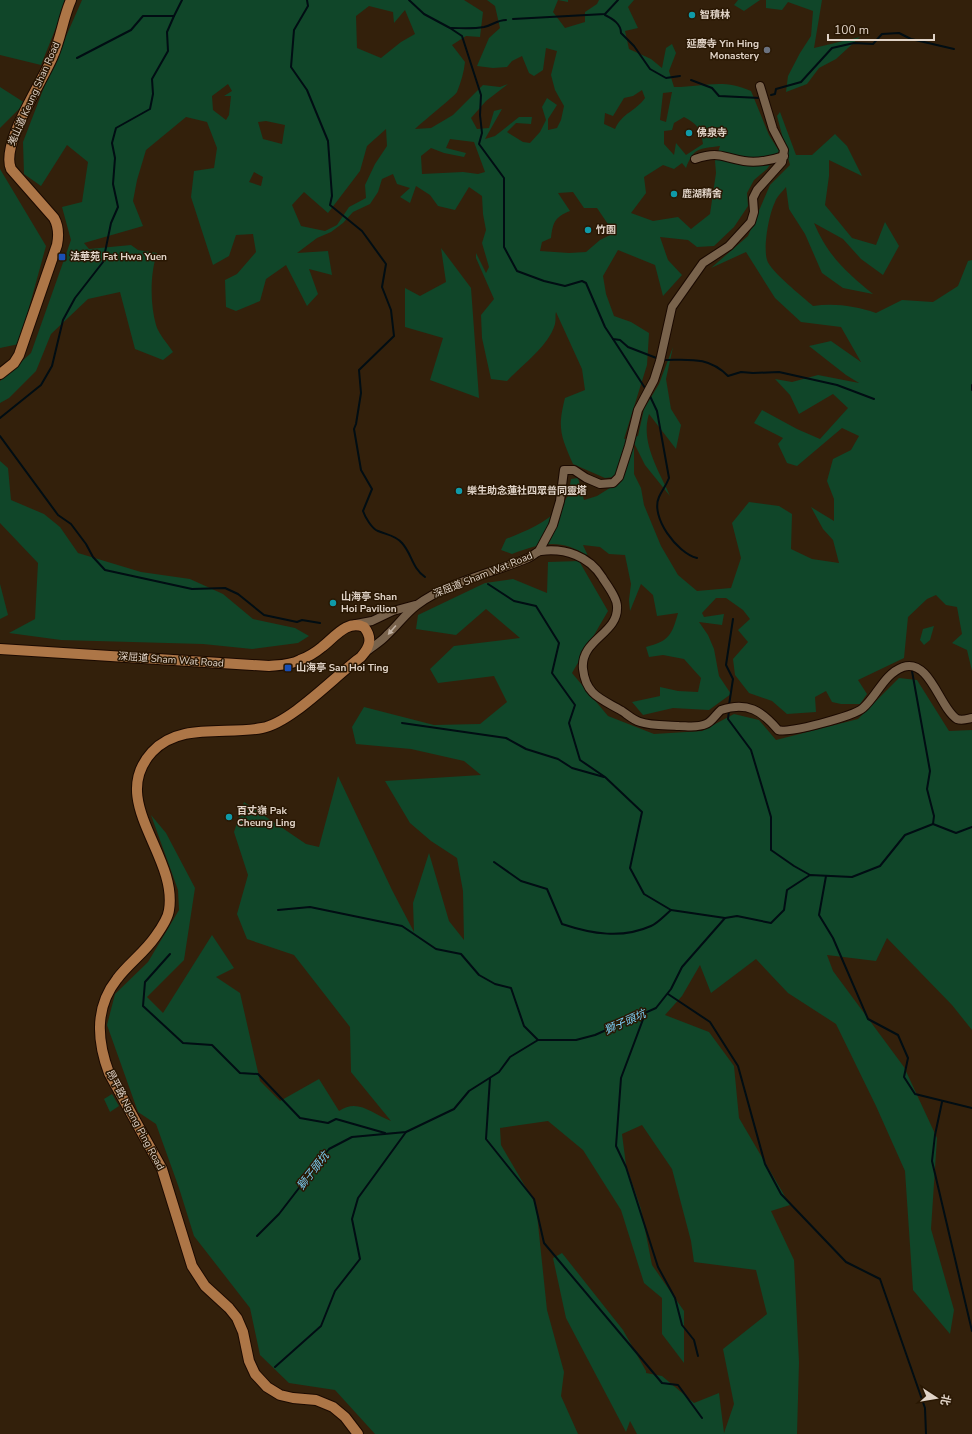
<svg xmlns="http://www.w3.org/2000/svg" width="972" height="1434" font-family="'Nunito Sans','Noto Sans SC',sans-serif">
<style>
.green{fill:#104629;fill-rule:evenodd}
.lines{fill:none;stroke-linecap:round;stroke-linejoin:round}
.stream{stroke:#010d13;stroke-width:2}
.minor-casing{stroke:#1a0900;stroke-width:10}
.major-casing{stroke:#1a0900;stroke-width:12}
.minor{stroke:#79634c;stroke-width:8}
.major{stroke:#ad7647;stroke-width:10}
.oneway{fill:#c1b1a2}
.culture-dot{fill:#0f9aa8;stroke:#291703;stroke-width:1.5}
.worship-dot{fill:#6b7280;stroke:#291703;stroke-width:1.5}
.transit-dot{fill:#1a4fb4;stroke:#291703;stroke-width:1.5}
.labels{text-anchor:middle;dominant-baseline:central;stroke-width:3;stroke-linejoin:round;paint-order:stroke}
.poi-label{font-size:10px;font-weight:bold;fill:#e0d3c7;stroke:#291703;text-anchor:start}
.street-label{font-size:10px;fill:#e0d3c7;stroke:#291703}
.water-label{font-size:11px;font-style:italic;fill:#79ccf0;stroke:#291703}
</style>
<rect width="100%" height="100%" fill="#33200b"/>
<g class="green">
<path d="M 0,0 L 67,0 L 41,65 L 0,55 Z"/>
<path d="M 82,0 L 464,0 L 483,12 L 480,37 L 466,36 L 452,45 L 465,62 C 464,72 461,82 457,92 C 456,95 422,122 415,129 L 431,128 L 453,115 L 483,85 L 500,87 L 508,84 L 486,101 L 471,118 L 477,129 L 489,128 L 494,111 L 502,109 L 485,139 L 495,136 L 519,117 L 532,117 L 531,124 L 516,123 L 507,132 L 523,142 L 530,143 L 540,132 L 546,120 L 542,107 L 547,98 L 557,105 L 548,119 L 548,130 L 557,128 L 561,120 L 564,106 L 555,90 L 551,75 L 557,51 L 546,48 L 543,70 L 534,76 L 529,73 L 522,56 L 512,61 L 507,67 L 493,68 L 477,66 L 489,38 L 500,28 L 495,6 L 487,0 L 568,0 L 568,2 L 558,0 L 553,12 L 565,28 L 585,22 L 585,12 L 597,4 L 599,0 L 634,0 L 628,7 L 638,28 L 625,31 L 629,49 L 651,59 L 662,68 L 666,48 L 672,44 L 676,53 L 669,71 L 674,87 C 704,87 723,78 751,91 L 769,135 L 779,151 L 767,169 L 754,180 L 747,193 L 748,206 L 734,227 L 714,246 L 697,247 L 688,240 L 660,237 L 668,260 L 682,275 L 663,296 L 655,265 L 618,250 L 603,276 L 606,294 L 614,316 L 631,322 L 649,333 L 647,365 L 624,439 L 638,436 L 644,409 L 659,384 L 673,347 L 666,379 L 671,409 L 681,425 L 676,449 L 649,414 C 640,442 659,471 670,496 L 645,465 L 634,443 L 634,474 L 641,488 L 644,505 L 661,546 L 678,575 L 697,591 L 731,588 L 741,558 L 732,523 L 749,502 L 779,506 L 792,514 L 791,549 L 812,559 L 839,563 L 833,540 L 823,529 L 811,507 L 834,521 L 834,499 L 827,481 L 833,459 L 851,450 L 859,436 L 842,428 L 797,466 L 787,463 L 778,444 L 783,438 L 754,423 L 762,410 L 797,429 L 820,439 L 848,408 L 833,394 L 799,414 L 790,395 L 775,379 L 792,382 L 818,375 L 859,383 L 846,375 L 809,346 L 831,341 L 861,362 L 841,327 L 801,322 L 775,298 L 746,252 L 711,268 L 748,236 L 770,185 L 790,165 L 777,116 L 780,112 L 796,155 L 812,155 L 835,134 L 847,146 L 862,176 L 829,160 L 829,176 L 825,205 L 852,238 L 876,245 L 885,222 L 899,246 L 883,275 L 861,259 L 843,239 L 814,223 C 828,256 846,272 873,294 L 843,288 L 822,273 L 805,234 L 789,209 L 786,187 C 783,191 777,196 775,202 C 769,214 763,247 767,260 C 770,271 803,297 813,306 C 835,303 855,306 876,313 L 902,300 L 933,302 L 958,286 L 968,261 L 972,260 L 972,671 L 967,650 L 952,643 L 962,634 L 957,607 L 946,605 L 936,595 L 927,599 L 908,617 L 904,658 L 858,680 L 867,694 L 860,704 L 841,704 L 832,702 L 826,691 L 815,697 L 816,712 L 787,714 L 772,701 L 749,693 L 735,675 L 733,659 L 748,642 L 738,630 L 750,619 L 743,610 L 726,598 L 716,598 L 702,613 L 704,617 L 724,614 L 722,625 L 699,622 L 708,635 L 714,649 L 719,676 L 731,694 L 709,710 L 673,708 L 643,715 L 632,702 L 660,696 L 660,687 L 678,691 L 698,692 L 701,678 L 684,659 L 663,655 L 649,657 L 646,647 C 669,641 672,635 678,613 L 657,616 L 653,595 L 641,584 L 630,611 L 629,600 L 631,584 L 625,555 L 609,554 L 600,547 L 583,545 L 588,556 C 560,538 542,543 512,554 L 501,550 L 506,539 C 528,530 555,520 567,497 C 569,492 570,485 571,479 L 578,478 L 584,500 L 597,496 L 621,481 L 614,477 L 605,478 L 573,464 C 561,436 557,429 565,398 L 585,390 L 582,369 L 556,312 C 555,315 556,320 555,324 C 549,346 522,365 507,381 L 491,379 L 482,338 L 481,315 L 494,299 L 476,258 L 476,253 L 486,273 L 489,267 L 482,243 L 486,230 L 483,214 L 482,196 L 469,187 L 455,210 L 438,206 L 430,195 L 416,186 L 410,203 L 400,197 L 410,188 L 397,184 L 393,174 L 382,179 L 378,192 L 370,204 L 353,212 L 343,223 L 331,232 L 317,238 L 297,253 L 328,251 L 332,275 L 309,269 L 318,294 L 307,306 L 286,265 L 266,279 L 260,301 L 236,311 L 226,307 L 225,280 L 237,274 L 256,252 L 253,234 L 236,235 L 229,256 L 213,265 L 191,197 L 194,171 L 214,168 L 217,148 L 207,122 L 186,117 L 146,150 L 137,180 L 133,201 L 143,226 L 84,243 L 89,249 L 131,245 L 138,250 L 157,253 C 150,274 150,304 156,325 C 159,335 168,344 173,352 L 163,360 L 135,349 L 120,292 L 88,299 L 51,334 L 36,371 L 9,398 L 0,403 L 0,381 L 31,353 L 71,240 L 62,207 L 82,202 L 88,162 L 67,145 L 41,186 L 24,174 L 23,142 L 46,82 ZM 369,6 L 393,12 L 394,23 L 405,10 L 415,34 L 401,42 L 381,58 L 357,48 L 356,16 ZM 228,84 L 232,91 L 224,96 L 231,96 L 229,115 L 226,120 L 213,110 L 212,96 ZM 642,90 L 645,98 C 635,112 623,112 615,129 L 604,124 L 605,113 L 613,116 L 624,98 L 633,96 ZM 672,92 L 666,122 L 660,120 L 663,93 ZM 684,117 C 697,124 701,128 703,144 L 686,155 L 676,143 L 674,155 L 664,144 L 664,131 L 672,130 L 674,123 ZM 266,121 L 285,125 L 282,144 L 263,139 L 258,122 ZM 386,129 L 387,146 L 375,164 L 365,185 L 366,198 L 349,207 L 337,225 L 325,231 L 301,226 L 292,205 L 304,192 L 328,213 L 360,171 L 367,146 ZM 450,139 L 474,142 L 485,172 L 478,174 L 463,172 L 422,174 L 421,156 L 431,148 L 444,153 L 464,157 L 466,153 L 446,148 ZM 720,146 L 715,161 L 716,173 L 710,214 L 691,229 L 678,217 L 653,221 L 631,213 L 646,193 L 644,177 L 663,165 L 674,169 L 682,163 L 686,168 C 694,147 699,149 720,146 ZM 254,172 L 263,177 L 261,186 L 249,182 ZM 573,192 L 584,208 L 597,208 L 614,233 L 600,240 L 586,252 L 569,253 L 540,251 L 542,242 L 551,238 C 553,222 555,217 570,211 L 558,193 Z"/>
<path d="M 738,0 L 760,0 L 744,11 L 734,5 Z"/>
<path d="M 766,0 L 822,0 L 814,48 L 860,37 L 836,59 L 819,68 L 807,84 L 786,92 L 788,76 L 800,53 L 811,36 L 813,11 L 788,2 L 782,10 L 766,8 Z"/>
<path d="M 0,87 L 25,103 L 0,128 Z"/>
<path d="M 0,169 L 46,246 L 19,344 L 0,348 Z"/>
<path d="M 441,248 L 471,288 L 479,398 L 430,380 L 443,338 L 405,327 L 405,288 L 420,296 L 446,282 Z"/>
<path d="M 0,461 L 8,468 L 11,500 L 44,514 L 60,527 L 78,553 L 141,572 L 190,579 L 223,594 L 253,619 L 295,628 L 309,636 L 298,643 L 252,649 L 203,644 L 61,640 L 9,633 L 35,619 L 38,563 L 0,523 Z"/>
<path d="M 579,561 L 608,611 L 572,673 L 608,716 L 654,734 L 702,731 L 734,714 L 759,720 L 776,740 L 858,719 L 899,678 L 917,680 L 949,731 L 972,730 L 972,1030 L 952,1005 L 887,938 L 876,961 L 827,955 L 833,971 L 904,1067 L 937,1138 L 931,1229 L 954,1310 L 950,1334 L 913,1290 L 905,1171 L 876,1106 L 836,1024 L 788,993 L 756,959 L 711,993 L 700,965 L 682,996 L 665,1015 L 709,1032 L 734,1066 L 739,1118 L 790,1205 L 771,1211 L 794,1260 L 799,1362 L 797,1434 L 637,1434 L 630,1421 L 626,1432 L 566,1318 L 553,1258 L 562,1253 L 623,1330 L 646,1371 L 646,1373 L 662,1376 L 694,1403 L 719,1393 L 724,1433 L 734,1404 L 723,1349 L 767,1314 L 756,1270 L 694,1262 L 691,1241 L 672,1169 L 642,1125 L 622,1134 L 626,1165 L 641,1209 L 652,1265 L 684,1311 L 684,1363 L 662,1334 L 662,1298 L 644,1283 L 621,1210 L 583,1150 L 548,1121 L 500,1128 L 501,1145 L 536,1205 L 547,1310 L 564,1372 L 561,1396 L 578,1434 L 375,1434 L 335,1390 L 289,1383 L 260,1355 L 250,1308 L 194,1236 L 179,1188 L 156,1124 L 138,1112 L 107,1025 L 115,994 L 148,962 L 179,910 L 178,890 L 151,815 L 166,833 L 195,888 L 184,960 L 147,997 L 163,1013 L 212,935 L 234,968 L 216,977 L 240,993 L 260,1081 L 280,1101 L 319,1079 L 339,1111 C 358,1098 372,1114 391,1121 L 351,1072 L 350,1027 L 294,955 L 247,939 L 237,914 L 248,875 L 234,832 L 244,802 L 306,844 L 319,847 L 338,776 L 392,890 L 414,932 L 413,903 L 429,853 L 449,921 L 464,940 L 463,891 L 457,858 L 431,841 L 410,823 L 385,781 L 481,775 L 464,761 L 411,749 L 356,744 L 352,727 L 364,707 L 434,725 L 480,724 L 507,702 L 494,676 L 438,683 L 430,669 L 454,646 L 520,638 L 486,609 L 456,635 L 416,629 L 418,615 L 485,583 L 513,579 L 547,593 L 548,562 Z"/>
<path d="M 0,584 L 8,615 L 0,619 Z"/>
<path d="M 934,626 L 930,640 L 924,645 L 920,640 L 923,629 Z"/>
<path d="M 112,1094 L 119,1106 L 110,1112 L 104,1099 Z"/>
</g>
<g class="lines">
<g class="stream">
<path d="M 307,0 L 308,6 L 294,30 L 291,67 L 307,90 L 328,141 L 332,196 L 330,205 L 362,231 L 386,264 L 382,287 L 391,310 L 394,336 L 359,370 L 361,393 L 356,424 L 354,429 L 361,470 L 372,489 L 363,511 C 365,517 372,529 378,531 C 387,535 395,535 402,543 C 412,554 412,568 425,577"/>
<path d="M 409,0 L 424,14 L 450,28 L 462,36 L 481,95 L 480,115 L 482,133 L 479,144 L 504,178 L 504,247 L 517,271 L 544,281 L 565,286 L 582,281 L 586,283 L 605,327 L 613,339 L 620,340 L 628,347 L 659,359"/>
<path d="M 605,15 C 613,19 621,24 621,33 L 634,46 L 650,69 L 666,78 L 680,76"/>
<path d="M 513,19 L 605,14 L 618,0"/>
<path d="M 451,28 C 462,28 473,29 484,27 C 493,25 497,20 506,20"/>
<path d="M 77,58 L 131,30 L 143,16 L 174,16 L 182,0"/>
<path d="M 691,80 L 712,88 L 719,96 L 760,98"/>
<path d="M 771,95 L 775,94 L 776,89 L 801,82 L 832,48 L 854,43 L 873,44 L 882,34 L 899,33 L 911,39 L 954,49"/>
<path d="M 613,339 L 647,391"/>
<path d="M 663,360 C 689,360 708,356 728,376 L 741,372 L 753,373 L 779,372 L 837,385 L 874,399"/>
<path d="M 972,385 L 972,390"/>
<path d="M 649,394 L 657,411 L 669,478 C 666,486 662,490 659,497 C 650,517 677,553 697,558"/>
<path d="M 0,418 L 41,385 L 52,366 L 63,320 L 75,298 L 103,262 L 111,223 L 118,207 L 113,184 L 115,158 L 112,143 L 116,128 L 150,109 L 153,94 L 152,79 L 168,51 L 167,32 L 174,16"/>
<path d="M 0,436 L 58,515 L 71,524 L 86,544 L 93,557 L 105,570 L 192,589 L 225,588 L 238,594 L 264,615 L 297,622 L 302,620 L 320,623"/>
<path d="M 488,584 L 514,601 L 536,606 L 559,643 L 552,673 L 575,705 L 569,723 L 580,760 L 605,777 L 642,812 L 630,868 L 644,894 L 671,910 L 725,918"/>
<path d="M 912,671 L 930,771 L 927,789 L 934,816 L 933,824"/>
<path d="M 729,705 L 733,679 L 726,665 L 733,619"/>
<path d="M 729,710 L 728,719 L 751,750 L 771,817 L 771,850 L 794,866 L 810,875"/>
<path d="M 402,723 L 506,738 L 526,749 L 558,759 L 572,768 L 604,777"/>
<path d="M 494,862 L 521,881 L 547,889 L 562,924 C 592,934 622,939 651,926 C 658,923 665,915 671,910"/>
<path d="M 826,876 L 819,915 L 833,938 L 868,1019 L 898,1035 L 908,1058 L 904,1077 L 915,1094 L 972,1108"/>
<path d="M 278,910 L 310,907 L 402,926 L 436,949 L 461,954 L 479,975 L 495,984 L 511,988 L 524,1026 L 538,1040"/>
<path d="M 170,954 L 145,982 L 143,1006 L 183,1043 L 212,1045 L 240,1073 L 258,1074 L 300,1118 L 328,1123 L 336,1119 L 385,1133"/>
<path d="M 668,994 L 710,1022 L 738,1066 L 765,1164 L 781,1194 L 846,1262 L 880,1279 L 925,1408 L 926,1434"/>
<path d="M 645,1014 L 621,1078 L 616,1146 L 626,1167 L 658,1267 L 675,1298 L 682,1325 L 694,1340 L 698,1356"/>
<path d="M 490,1078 L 486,1139 L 534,1199 L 544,1243 L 662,1383 L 678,1385 L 702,1418"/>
<path d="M 942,1102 L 935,1135 L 932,1161 L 972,1331"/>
<path d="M 257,1236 L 279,1214 L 329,1149 L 352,1137 L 406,1132 L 454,1109 L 469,1091 L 499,1072 L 510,1057 L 538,1040 L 576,1040 L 595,1035 L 656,1008 L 671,989 L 682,967 L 725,918 L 737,916 L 771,923 L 784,910 L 787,890 L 810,875 L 852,877 L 880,866 L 905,835 L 933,824 L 956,833 L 972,827"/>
<path d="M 275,1367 L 321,1326 L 335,1291 L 360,1259 L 352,1219 L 358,1198 L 406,1132"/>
</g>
<defs>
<g id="minor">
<path d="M 695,159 C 720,151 720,157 744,161 C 756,163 772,160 784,156"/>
<path d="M 539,551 L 553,525 L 560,501 L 564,470 L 574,470 L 586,478 L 600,484 L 613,483 L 619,477 L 629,446 L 638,410 L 654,380 L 660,361 L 672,307 L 703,263 L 729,246 L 751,222 L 754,212 L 753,198 L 757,190 L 782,162 L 784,150 L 773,129 L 760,86"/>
<path d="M 356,624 L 372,621 L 393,611 L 415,605"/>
<path d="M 366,652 C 373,646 381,642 387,635 C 398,625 405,614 417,605 C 448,582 493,573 528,558 C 533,556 537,551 541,551 C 565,548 589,556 602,577 C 606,584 617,597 617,606 C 619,634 580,639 583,669 C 586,696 602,699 622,711 C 628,715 633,720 640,722 C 652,726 666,725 679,726 C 687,726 698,728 706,724 C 712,722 716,714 721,710 C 747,701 762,711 778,730 C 788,734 854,716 863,708 C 877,696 884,674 903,667 C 930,658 940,709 957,719 C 962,721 967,719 972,718"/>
</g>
<g id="major">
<path d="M 0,374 L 14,363 L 19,355 L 57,245 C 59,235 59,227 54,218 L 11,169 C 0,144 43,81 53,56 C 61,38 63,18 71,0"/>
<path d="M 0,649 L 269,666 C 280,665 291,665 300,660 C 308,657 316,652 322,647 C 334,638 347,619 364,627 C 373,638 370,647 361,657 C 335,676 291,723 262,728 C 226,735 179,722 152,752 C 107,801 178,855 169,910 C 168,919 160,930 155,937 C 144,953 128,964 117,979 C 94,1008 97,1041 109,1073 L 162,1169 L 192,1266 L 205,1286 L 229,1308 L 237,1318 L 243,1332 L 249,1361 L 255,1374 L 267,1387 L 280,1395 L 293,1398 L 316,1400 L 333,1407 L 345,1417 L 358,1434"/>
</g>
</defs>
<use href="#minor" class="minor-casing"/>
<use href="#major" class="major-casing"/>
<use href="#minor" class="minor"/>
<use href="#major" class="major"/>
</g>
<defs><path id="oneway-solid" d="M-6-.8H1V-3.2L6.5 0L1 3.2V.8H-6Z"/></defs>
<use class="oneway" href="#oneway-solid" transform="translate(392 630) rotate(131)"/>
<g class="culture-dot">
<circle cx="692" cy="15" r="4"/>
<circle cx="689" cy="133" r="4"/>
<circle cx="674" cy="194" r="4"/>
<circle cx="588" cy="230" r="4"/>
<circle cx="459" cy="491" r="4"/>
<circle cx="333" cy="603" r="4"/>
<circle cx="229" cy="817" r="4"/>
</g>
<circle class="worship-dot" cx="767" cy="50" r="4"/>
<g class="transit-dot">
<rect x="58" y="253" width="8" height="8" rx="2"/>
<rect x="284" y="664" width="8" height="8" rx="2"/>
</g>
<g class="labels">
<g class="poi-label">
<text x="700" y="15">智積林</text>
<text x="759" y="44" text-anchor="end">延慶寺 Yin Hing<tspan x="759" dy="12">Monastery</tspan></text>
<text x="697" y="133">佛泉寺</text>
<text x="682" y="194">鹿湖精舍</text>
<text x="596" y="230">竹園</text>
<text x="70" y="257">法華苑 Fat Hwa Yuen</text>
<text x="467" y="491">樂生助念蓮社四眾普同靈塔</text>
<text x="341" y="597">山海亭 Shan<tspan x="341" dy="12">Hoi Pavilion</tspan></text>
<text x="296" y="668">山海亭 San Hoi Ting</text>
<text x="237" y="811">百丈嶺 Pak<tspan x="237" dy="12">Cheung Ling</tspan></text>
</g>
<g class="street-label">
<text transform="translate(34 94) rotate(-66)">羗山道 Keung Shan Road</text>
<text transform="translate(483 575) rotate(-22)">深屈道 Sham Wat Road</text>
<text transform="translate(171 660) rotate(4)">深屈道 Sham Wat Road</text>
<text transform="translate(135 1120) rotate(62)">昂平路 Ngong Ping Road</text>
</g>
<g class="water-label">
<text transform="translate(625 1022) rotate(-24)">獅子頭坑</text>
<text transform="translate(313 1171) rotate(-52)">獅子頭坑</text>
</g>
</g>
<g transform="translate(936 1398) rotate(102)" stroke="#291703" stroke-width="3" paint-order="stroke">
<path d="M0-3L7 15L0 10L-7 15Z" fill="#e0d3c7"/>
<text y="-6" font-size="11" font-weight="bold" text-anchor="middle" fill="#e0d3c7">北</text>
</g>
<path d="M828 34v6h106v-6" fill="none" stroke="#e0d3c7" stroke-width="2"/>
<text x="834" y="34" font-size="12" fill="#e0d3c7" stroke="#291703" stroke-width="3" paint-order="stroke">100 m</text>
</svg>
